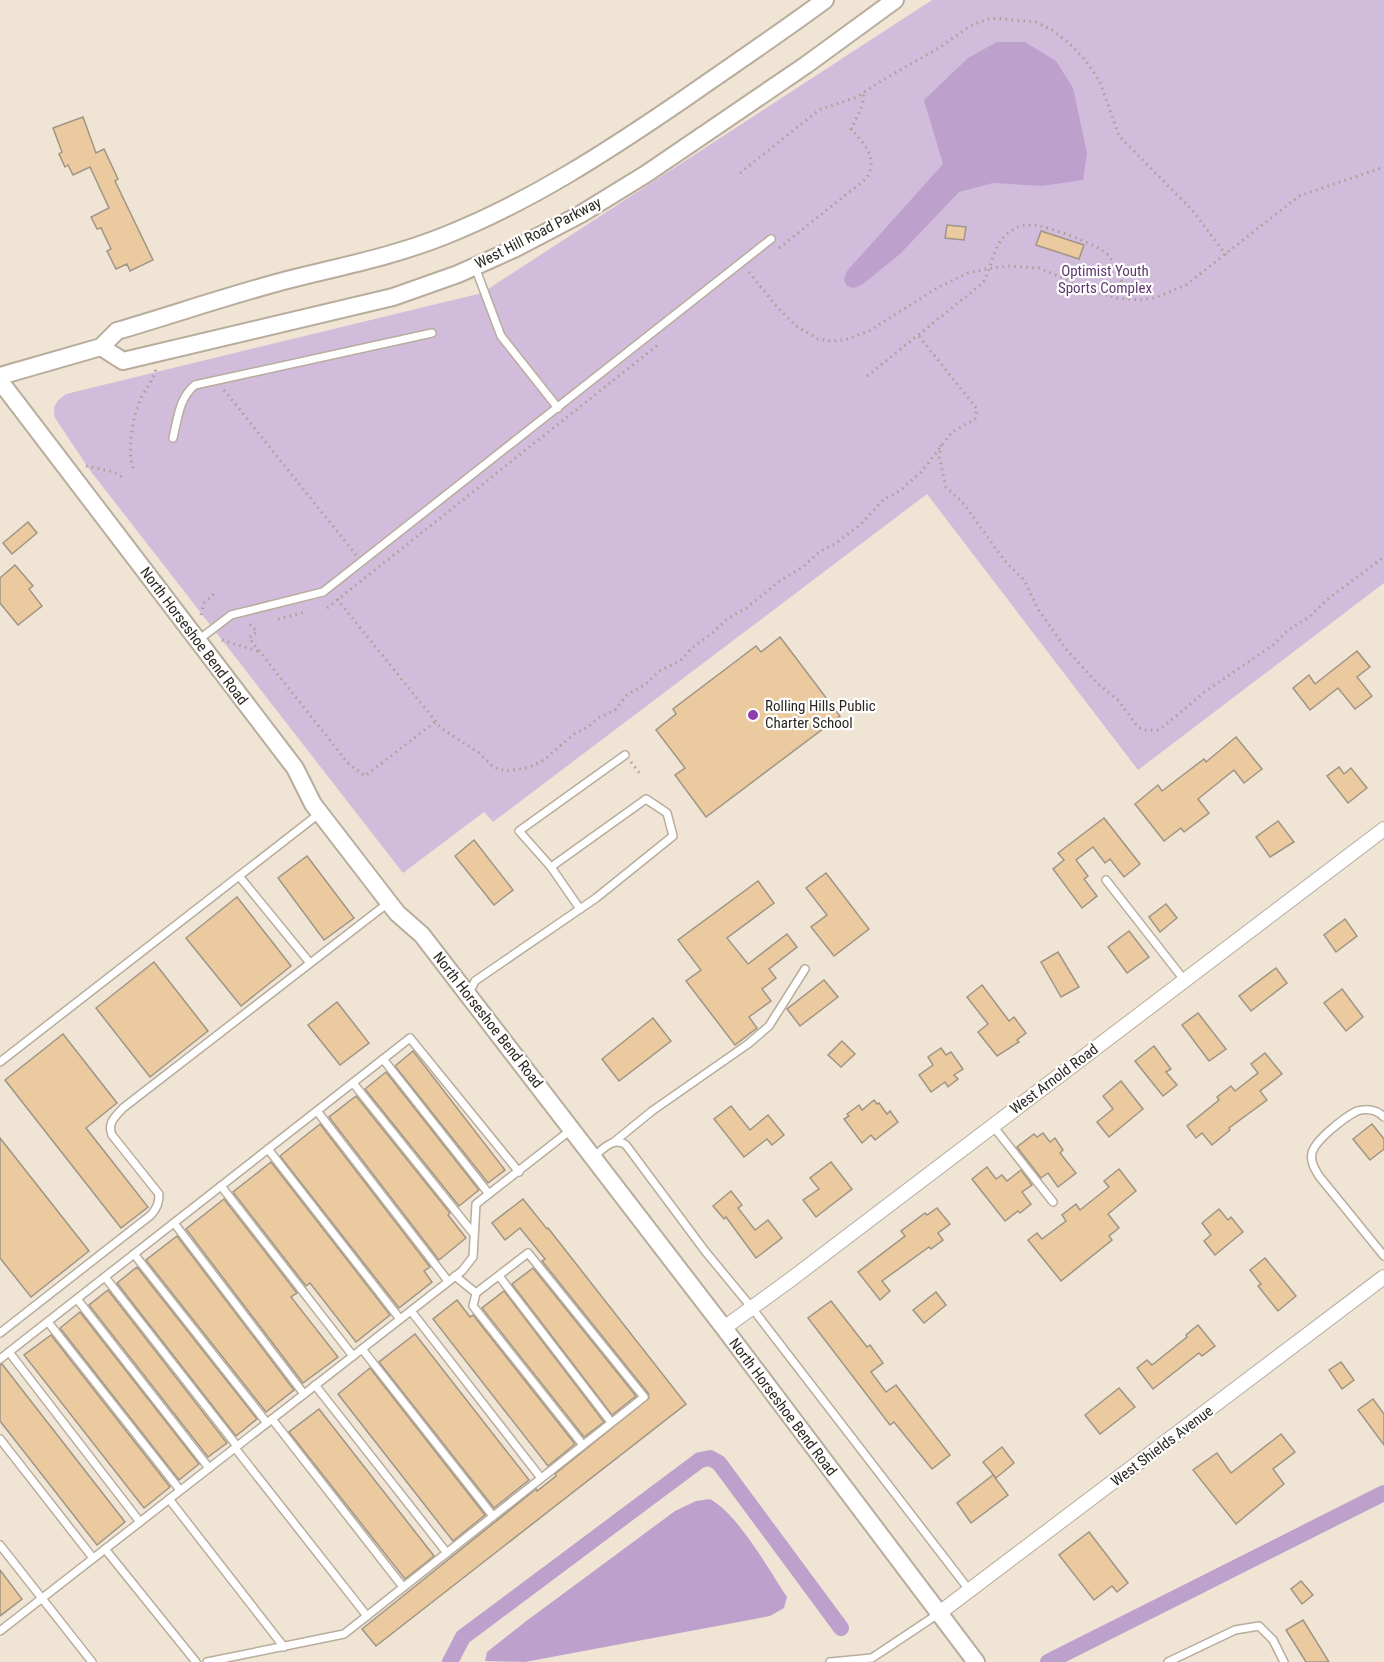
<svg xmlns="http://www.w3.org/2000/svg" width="1384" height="1662" font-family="'Roboto Condensed',sans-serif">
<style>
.green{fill:#d1bcdc}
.water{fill:#bda1cc}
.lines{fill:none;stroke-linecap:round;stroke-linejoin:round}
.canal{stroke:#bda1cc;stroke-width:16}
.building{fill:#eaca9e;stroke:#a09586;stroke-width:1.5}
.service-casing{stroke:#b8ac9d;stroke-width:10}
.minor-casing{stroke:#b8ac9d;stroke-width:16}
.tertiary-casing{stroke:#b8ac9d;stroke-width:20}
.path{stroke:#a9a193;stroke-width:3;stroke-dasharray:1.5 4.5;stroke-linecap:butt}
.service{stroke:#fff;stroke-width:7}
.minor{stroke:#fff;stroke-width:14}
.tertiary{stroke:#fff;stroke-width:16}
.poi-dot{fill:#8e3faf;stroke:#fff;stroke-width:2}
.labels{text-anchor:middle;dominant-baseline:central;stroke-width:4.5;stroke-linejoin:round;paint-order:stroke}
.street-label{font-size:15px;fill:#2b2721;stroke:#fff}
.park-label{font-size:15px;fill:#5e396f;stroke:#fff}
.poi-label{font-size:15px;fill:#2b2721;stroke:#fff;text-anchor:start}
</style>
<rect width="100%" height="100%" fill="#f0e5d4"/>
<path class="green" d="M 932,0 L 1384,0 L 1384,583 L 1138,770 L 927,494 L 493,822 L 484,812 L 403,873 L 89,469 L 55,418 C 52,406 56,401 66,394 L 482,293 Z"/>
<g class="water">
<path d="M 997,42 L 1025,42 L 1056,61 L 1073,88 L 1087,153 L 1083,180 L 1042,186 L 993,183 L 959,192 L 900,254 L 863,284 L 854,288 L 847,286 L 844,280 L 847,271 L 943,164 L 924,100 L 968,58 Z"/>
<path d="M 710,1499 C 738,1514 769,1570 787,1597 L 784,1608 L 770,1616 L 525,1662 L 485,1661 L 487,1652 L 525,1622 L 675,1511 L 696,1501 Z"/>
</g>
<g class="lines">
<g class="canal">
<path d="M 450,1662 L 463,1637 L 700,1460 L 710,1458 L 719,1463 L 841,1628"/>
<path d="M 1048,1662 L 1384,1493"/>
</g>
</g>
<g class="building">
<path d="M 83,117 L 96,153 L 104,149 L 118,179 L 115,181 L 153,260 L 130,271 L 127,264 L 116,269 L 107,251 L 111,249 L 101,228 L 97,229 L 91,217 L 109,208 L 90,167 L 73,175 L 68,165 L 65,167 L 59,154 L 62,152 L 53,128 Z"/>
<path d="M 947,225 L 966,227 L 964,240 L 945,238 Z"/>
<path d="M 1041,231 L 1084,245 L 1079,259 L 1036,245 Z"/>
<path d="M 28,522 L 37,533 L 12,554 L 3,543 Z"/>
<path d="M 15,565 L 33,586 L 29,589 L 42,606 L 18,625 L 0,603 L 0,578 Z"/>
<path d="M 780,637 L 840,716 L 706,817 L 675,775 L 685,768 L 656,730 L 676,714 L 673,709 L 756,646 L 761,652 Z"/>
<path d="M 1357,651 L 1370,667 L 1357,677 L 1372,696 L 1355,709 L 1338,688 L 1310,710 L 1293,688 L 1309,675 L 1315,684 Z"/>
<path d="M 1236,737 L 1262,769 L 1244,783 L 1234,770 L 1198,799 L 1209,813 L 1184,832 L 1181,828 L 1164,841 L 1135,804 L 1158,785 L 1162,791 L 1204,759 L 1206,762 Z"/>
<path d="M 1339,767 L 1344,774 L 1351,768 L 1367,788 L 1348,803 L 1327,776 Z"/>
<path d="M 1104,818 L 1140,864 L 1124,877 L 1110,859 L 1105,863 L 1093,847 L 1076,860 L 1088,876 L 1084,879 L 1097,896 L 1082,908 L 1053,869 L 1064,860 L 1058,853 Z"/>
<path d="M 1278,821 L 1294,842 L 1270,857 L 1256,837 Z"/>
<path d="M 474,840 L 513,890 L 494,905 L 455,856 Z"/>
<path d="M 307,856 L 354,918 L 324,940 L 278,878 Z"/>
<path d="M 826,873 L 869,929 L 834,956 L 811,927 L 827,915 L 806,888 Z"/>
<path d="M 758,881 L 774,903 L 727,938 L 748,964 L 787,934 L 797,947 L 769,969 L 776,978 L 762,989 L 771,1001 L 749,1017 L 757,1028 L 735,1045 L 686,981 L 701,970 L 678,940 Z"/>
<path d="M 237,897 L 291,966 L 241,1006 L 186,938 Z"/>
<path d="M 1166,904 L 1177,918 L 1160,932 L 1149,917 Z"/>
<path d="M 1345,919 L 1357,936 L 1336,952 L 1324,935 Z"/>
<path d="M 1129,931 L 1149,957 L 1127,973 L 1108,947 Z"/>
<path d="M 1058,952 L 1079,987 L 1061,997 L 1041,962 Z"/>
<path d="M 154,962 L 208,1031 L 150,1077 L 96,1008 Z"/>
<path d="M 1276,968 L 1287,983 L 1251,1011 L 1239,996 Z"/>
<path d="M 824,980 L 838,997 L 800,1026 L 787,1009 Z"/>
<path d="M 982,985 L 1009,1021 L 1014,1017 L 1026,1033 L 1017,1040 L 1019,1042 L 997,1056 L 978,1032 L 988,1024 L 967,997 Z"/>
<path d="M 1342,989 L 1363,1017 L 1346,1031 L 1324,1003 Z"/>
<path d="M 337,1002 L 369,1043 L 340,1065 L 308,1025 Z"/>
<path d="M 1198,1013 L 1226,1049 L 1209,1061 L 1182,1025 Z"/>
<path d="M 653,1018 L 671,1041 L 619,1081 L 602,1059 Z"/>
<path d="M 63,1034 L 117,1103 L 86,1128 L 148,1207 L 121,1228 L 5,1080 Z"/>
<path d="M 842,1041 L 855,1054 L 841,1067 L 828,1055 Z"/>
<path d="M 1154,1046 L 1171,1069 L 1166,1072 L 1177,1085 L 1163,1096 L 1135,1061 Z"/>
<path d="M 941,1048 L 946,1055 L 951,1052 L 963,1069 L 954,1075 L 958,1079 L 948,1087 L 945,1082 L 931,1092 L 919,1075 L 933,1065 L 928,1057 Z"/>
<path d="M 413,1051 L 505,1170 L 488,1183 L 395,1066 Z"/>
<path d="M 1265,1053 L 1282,1074 L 1260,1091 L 1267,1100 L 1229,1128 L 1230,1130 L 1212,1145 L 1202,1133 L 1196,1138 L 1187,1126 L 1219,1100 L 1217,1097 L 1231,1086 L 1235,1091 L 1258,1073 L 1251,1064 Z"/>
<path d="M 386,1072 L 479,1190 L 459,1206 L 365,1089 Z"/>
<path d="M 1121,1081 L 1143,1109 L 1109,1137 L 1097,1122 L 1113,1109 L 1103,1096 Z"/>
<path d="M 356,1096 L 450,1213 L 448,1215 L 466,1238 L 439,1260 L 329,1117 Z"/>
<path d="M 874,1100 L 877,1104 L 879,1103 L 887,1114 L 890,1111 L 898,1122 L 875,1140 L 871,1135 L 862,1143 L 844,1119 L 849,1116 L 847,1114 L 859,1105 L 862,1110 Z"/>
<path d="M 731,1106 L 750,1130 L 768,1115 L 784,1135 L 772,1145 L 767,1139 L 744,1157 L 714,1119 Z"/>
<path d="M 320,1124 L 430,1267 L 424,1271 L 432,1282 L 399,1308 L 280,1156 Z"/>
<path d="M 1372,1124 L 1384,1139 L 1384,1149 L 1370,1160 L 1353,1139 Z"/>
<path d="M 1043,1133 L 1050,1142 L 1055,1138 L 1063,1150 L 1060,1153 L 1076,1173 L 1058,1187 L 1048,1173 L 1041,1178 L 1017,1147 L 1034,1134 L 1037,1137 Z"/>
<path d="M 0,1138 L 89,1251 L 31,1297 L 0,1258 Z"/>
<path d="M 271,1162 L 390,1315 L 356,1342 L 310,1283 L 306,1286 L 233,1192 Z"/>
<path d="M 831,1162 L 852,1189 L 816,1217 L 803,1200 L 819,1189 L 810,1178 Z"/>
<path d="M 987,1167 L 996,1179 L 1002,1175 L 1007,1181 L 1021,1170 L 1032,1185 L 1022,1192 L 1031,1204 L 1020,1213 L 1018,1211 L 1005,1221 L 972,1179 Z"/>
<path d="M 1119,1169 L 1136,1191 L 1108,1214 L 1119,1228 L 1109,1236 L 1112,1240 L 1061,1281 L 1028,1240 L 1037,1233 L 1042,1239 L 1066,1221 L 1062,1215 L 1076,1204 L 1080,1210 L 1109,1187 L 1104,1181 Z"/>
<path d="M 731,1191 L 742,1205 L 738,1208 L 755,1230 L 768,1220 L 782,1238 L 756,1258 L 726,1217 L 724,1219 L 713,1206 Z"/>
<path d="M 224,1199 L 297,1293 L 291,1297 L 338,1357 L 303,1383 L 186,1229 Z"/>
<path d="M 523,1199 L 547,1229 L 548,1228 L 686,1404 L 376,1646 L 362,1629 L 536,1489 L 537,1491 L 556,1476 L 555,1474 L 649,1398 L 648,1393 L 542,1261 L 545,1259 L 520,1228 L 505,1240 L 492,1223 Z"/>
<path d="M 937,1208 L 950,1224 L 938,1233 L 943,1240 L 931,1249 L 929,1247 L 882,1281 L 890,1291 L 880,1300 L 858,1272 L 905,1236 L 901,1231 L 925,1213 L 927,1215 Z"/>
<path d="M 1219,1209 L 1228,1220 L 1231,1217 L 1243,1232 L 1215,1255 L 1204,1241 L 1211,1235 L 1202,1223 Z"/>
<path d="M 177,1236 L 294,1390 L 266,1412 L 146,1260 Z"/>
<path d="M 1265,1258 L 1296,1296 L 1278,1311 L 1258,1286 L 1261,1284 L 1250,1270 Z"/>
<path d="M 137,1267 L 257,1419 L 236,1436 L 117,1283 Z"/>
<path d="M 533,1268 L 636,1396 L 612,1415 L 512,1284 Z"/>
<path d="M 108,1290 L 227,1443 L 208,1457 L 89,1305 Z"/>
<path d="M 504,1291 L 604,1422 L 584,1437 L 482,1308 Z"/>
<path d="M 936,1292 L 946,1305 L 924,1323 L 913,1310 Z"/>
<path d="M 457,1300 L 470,1317 L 473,1315 L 575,1444 L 548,1466 L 433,1319 Z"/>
<path d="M 831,1301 L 867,1347 L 870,1345 L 883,1363 L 871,1372 L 886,1392 L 896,1385 L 950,1455 L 932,1469 L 894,1422 L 890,1425 L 808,1318 Z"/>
<path d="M 80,1312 L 199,1464 L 179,1480 L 60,1328 Z"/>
<path d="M 1198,1325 L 1215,1346 L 1202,1356 L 1199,1353 L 1153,1389 L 1137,1368 L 1147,1360 L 1152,1365 L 1187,1337 L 1186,1335 Z"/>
<path d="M 415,1334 L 529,1480 L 494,1508 L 379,1362 Z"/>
<path d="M 51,1335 L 170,1487 L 144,1508 L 24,1355 Z"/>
<path d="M 1341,1362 L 1354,1380 L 1342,1389 L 1329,1370 Z"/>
<path d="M 2,1364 L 125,1522 L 97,1545 L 0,1421 L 0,1365 Z"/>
<path d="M 370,1368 L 485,1515 L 453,1541 L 338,1394 Z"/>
<path d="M 1119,1388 L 1135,1407 L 1100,1434 L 1085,1415 Z"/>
<path d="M 1373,1399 L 1384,1414 L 1384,1445 L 1358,1410 Z"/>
<path d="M 319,1409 L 434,1556 L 405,1579 L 289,1432 Z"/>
<path d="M 1281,1434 L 1295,1452 L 1273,1469 L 1284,1484 L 1236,1524 L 1193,1470 L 1217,1453 L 1231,1473 Z"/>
<path d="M 1002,1447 L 1014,1463 L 996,1478 L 983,1462 Z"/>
<path d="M 993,1475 L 1008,1495 L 971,1523 L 957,1503 Z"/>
<path d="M 1089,1532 L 1128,1583 L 1117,1592 L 1112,1586 L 1094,1600 L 1059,1555 Z"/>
<path d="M 0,1570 L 22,1599 L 0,1616 Z"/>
<path d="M 1301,1581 L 1313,1595 L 1302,1604 L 1291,1589 Z"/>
<path d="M 1303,1620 L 1329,1662 L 1306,1662 L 1286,1630 Z"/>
</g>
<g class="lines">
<defs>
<g id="service">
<path d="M 475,267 L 501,336 L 558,408"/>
<path d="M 173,438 C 178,418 179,398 195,385 L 432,333"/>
<path d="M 197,641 L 231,615 L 323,592 L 771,239"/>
<path d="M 239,876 L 310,963"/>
<path d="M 1106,880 L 1185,981"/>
<path d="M 580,909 L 551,867 L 519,831 L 625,755"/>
<path d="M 468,995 L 475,981 L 596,898 L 673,836 L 667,813 L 646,799 L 551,867"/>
<path d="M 383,1059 L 489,1194"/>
<path d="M 0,1062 L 320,813"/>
<path d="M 353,1083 L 473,1233"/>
<path d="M 317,1111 L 448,1281"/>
<path d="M 1384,1117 C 1377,1110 1367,1108 1357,1111 C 1345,1117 1315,1140 1312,1153 C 1310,1162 1315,1169 1319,1176 L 1384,1256"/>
<path d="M 993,1126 L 1053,1202"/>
<path d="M 614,1142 L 652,1111 L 748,1044 L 769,1026 L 805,969"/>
<path d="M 268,1149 L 400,1319"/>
<path d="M 593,1157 C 603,1149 614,1136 626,1145 L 705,1251 L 752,1308 L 970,1591"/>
<path d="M 221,1186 L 353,1356"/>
<path d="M 174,1223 L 304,1394"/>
<path d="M 134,1254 L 267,1423"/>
<path d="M 499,1276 L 611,1422"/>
<path d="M 105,1277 L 237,1446"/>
<path d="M 476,1293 L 473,1306 L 583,1445"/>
<path d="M 77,1299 L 209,1468"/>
<path d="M 411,1311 L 541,1478"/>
<path d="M 48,1322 L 180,1490"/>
<path d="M 0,1333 L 151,1215 C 157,1208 159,1203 159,1194 L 112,1135 C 107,1123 115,1117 123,1108 L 388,903"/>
<path d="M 362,1349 L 493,1516"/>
<path d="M 9,1352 L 140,1522"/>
<path d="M 0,1359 L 410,1038 L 519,1172"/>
<path d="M 315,1385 L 447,1553"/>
<path d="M 272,1419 L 403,1587"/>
<path d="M 0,1439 L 93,1558"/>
<path d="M 235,1448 L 367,1616"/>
<path d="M 169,1499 L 284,1647"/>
<path d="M 0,1545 L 92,1662"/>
<path d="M 105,1549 L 196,1662"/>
<path d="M 0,1631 L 462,1271 L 473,1257 L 476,1204 L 572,1129"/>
<path d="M 207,1662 L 344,1634 L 644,1397 L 528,1253 L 476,1293 L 455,1276"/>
<path d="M 830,1662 L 872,1658 L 938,1614"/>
<path d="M 1168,1662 L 1235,1630 L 1259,1626 L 1273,1640 L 1284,1662"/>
</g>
<g id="minor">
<path d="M 724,1328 L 790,1280 L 1384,829"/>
<path d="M 938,1614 L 1384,1277"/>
</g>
<g id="tertiary">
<path d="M 101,347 L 123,361 L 393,297 L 458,274 L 516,248 L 581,214 L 646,174 L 806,65 L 895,0"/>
<path d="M 0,376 L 101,347 L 117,331 C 175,314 233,294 291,279 C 343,266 394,256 444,236 C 530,202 608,151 684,99 C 731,66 779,34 825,0"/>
<path d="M 0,381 L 295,768 L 313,804 L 397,913 L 422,935 L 724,1328 L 976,1662"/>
</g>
</defs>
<use href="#service" class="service-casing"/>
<use href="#minor" class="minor-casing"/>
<use href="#tertiary" class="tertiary-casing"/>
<g class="path">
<path d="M 851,130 L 862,106 L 864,92"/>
<path d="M 740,173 L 819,110 L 857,97 L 881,81 L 939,48 L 970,26 L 990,18 L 1036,22 L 1052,30 L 1069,43 L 1086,61 L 1100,82 L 1119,136 L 1193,211 L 1226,255"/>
<path d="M 779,248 L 867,178 C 879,155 862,143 849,126"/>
<path d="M 749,272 L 777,307 L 796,326 L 818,339 L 832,341 L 845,340 L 869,331 L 937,288 L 968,273 L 986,269 L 1008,266 L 1039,268 L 1096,292 L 1117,298 L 1138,300 L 1155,298 L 1186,285 L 1299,196 L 1384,167"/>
<path d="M 867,376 L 983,283 C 993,265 993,242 1011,231 C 1017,226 1025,225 1033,225 C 1047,226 1101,245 1109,256 C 1118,269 1123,285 1128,299"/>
<path d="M 224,390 L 356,555"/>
<path d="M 941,445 L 939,456 L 946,487 L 964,504 L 1004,560 L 1024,580 L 1038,609 L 1066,649 L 1097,683 L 1118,700 L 1138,727 L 1144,730 L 1158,730 L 1164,726 L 1206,691 L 1273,645 L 1287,631 L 1309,617 L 1329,598 L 1384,557"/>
<path d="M 86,466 L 114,472 L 122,477"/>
<path d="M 133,468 C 127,450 133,414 141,398 C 147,387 154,379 156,368"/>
<path d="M 337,599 L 441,728 L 479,753 L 492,766 L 498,769 L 506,771 L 527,768 L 544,760 L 574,734 L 588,727 L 598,718 L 615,710 L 627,695 L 646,684 L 659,671 L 680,661 L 693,647 L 710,635 L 727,619 L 745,609 L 781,580 L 803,567 L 819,552 L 833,545 L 859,526 L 883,500 L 901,490 L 922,471 L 952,432 L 975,419 L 977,409 L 918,335"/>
<path d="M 327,608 L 659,344"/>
<path d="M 201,615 L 204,603 L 214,594"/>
<path d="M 278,619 L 305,612"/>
<path d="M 250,624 L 257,632 L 249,638 L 348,763 L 365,776 L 435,722"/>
<path d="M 222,640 L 260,652"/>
<path d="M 631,762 L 641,775"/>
</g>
<use href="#service" class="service"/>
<use href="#minor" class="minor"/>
<use href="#tertiary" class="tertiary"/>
</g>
<circle class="poi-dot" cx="753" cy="715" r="6"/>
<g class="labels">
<g class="street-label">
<text transform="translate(538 233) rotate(-27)">West Hill Road Parkway</text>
<text transform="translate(194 636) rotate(53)">North Horseshoe Bend Road</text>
<text transform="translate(488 1020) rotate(52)">North Horseshoe Bend Road</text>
<text transform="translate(1054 1079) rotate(-37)">West Arnold Road</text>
<text transform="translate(783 1407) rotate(53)">North Horseshoe Bend Road</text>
<text transform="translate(1162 1446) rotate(-37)">West Shields Avenue</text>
</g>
<g class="park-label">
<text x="1105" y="271">Optimist Youth<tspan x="1105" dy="17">Sports Complex</tspan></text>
</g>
<g class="poi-label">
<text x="765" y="706">Rolling Hills Public<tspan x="765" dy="17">Charter School</tspan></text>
</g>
</g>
</svg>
